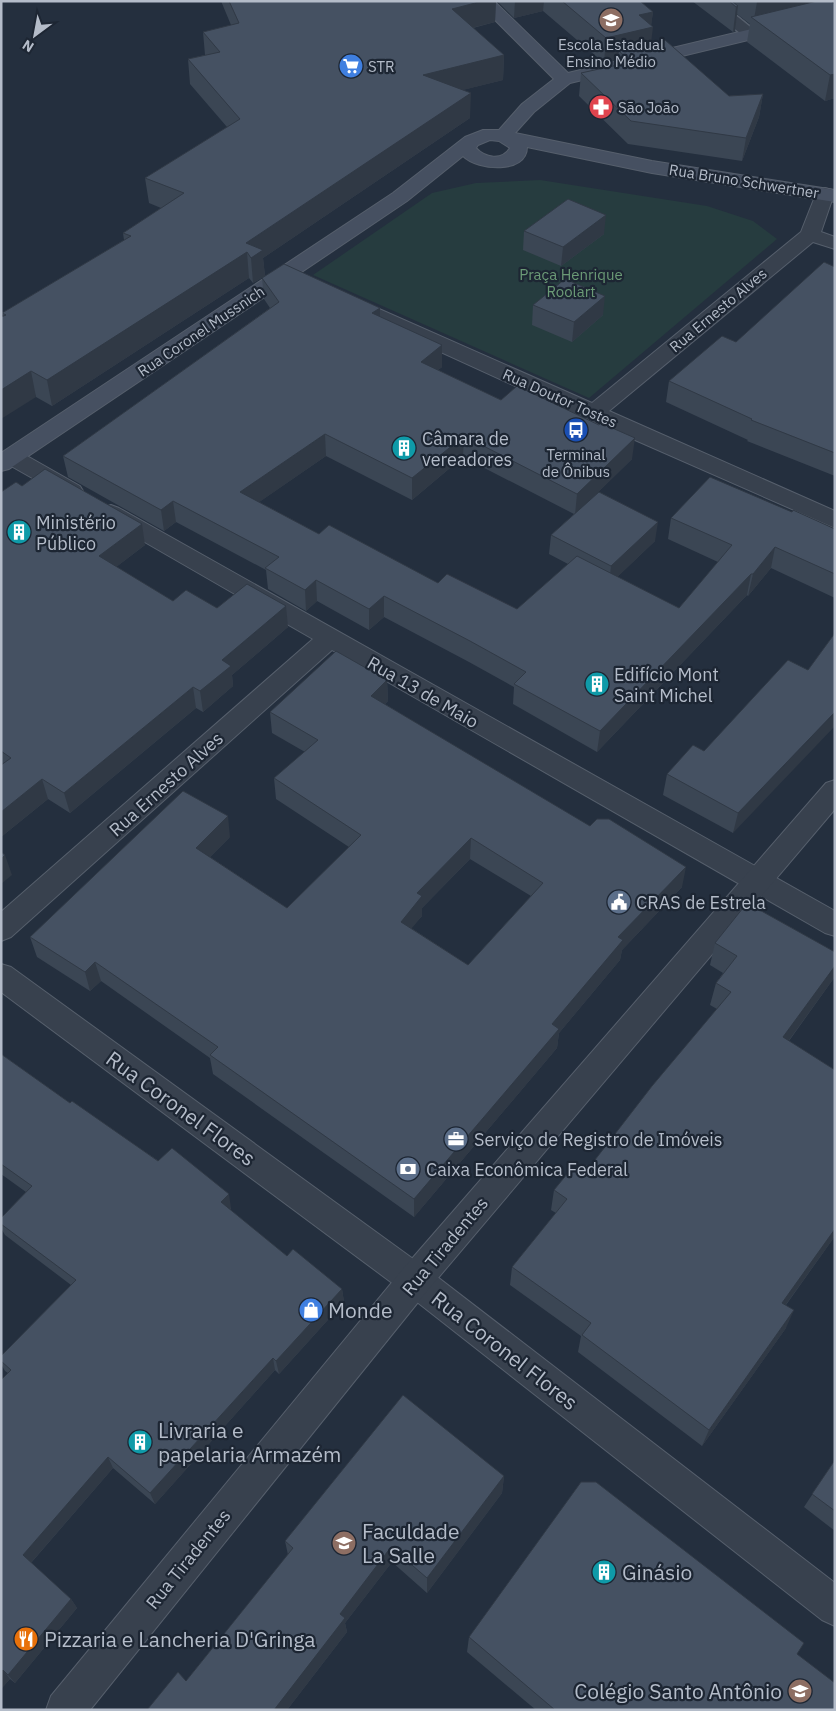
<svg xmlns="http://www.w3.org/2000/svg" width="836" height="1711" font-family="'IBM Plex Sans',sans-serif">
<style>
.green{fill:#263c3f}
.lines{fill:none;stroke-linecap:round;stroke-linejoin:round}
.service-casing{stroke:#565f6c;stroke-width:3}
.minor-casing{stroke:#565f6c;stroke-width:2}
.tertiary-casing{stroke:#565f6c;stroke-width:2}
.secondary-casing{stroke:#565f6c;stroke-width:2}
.service{fill:#38414e;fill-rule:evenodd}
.minor{fill:#38414e;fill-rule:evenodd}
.tertiary{fill:#38414e;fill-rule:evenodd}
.secondary{fill:#465061;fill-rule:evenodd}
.wall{fill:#3b4654;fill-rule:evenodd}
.shaded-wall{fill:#303945}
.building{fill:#455162;stroke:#303945;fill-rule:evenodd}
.labels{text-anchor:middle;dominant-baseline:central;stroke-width:4.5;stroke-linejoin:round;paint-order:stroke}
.far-poi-label{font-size:15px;fill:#b4bcc9;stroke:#1d2633}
.far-street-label{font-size:15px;fill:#b4bcc9;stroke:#1d2633}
.far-park-label{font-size:15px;fill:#6b9a76;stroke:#1d2633}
.poi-label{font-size:18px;fill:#b4bcc9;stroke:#1d2633;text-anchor:start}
.street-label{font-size:18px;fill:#b4bcc9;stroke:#1d2633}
.near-street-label{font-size:21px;fill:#b4bcc9;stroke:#1d2633}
.near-poi-label{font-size:21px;fill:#b4bcc9;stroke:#1d2633;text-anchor:start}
</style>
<rect width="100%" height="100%" fill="#242f3e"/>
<path class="green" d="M 540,180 L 707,206 L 753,221 L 777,239 L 589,398 L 313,275 L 432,193 L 476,183 Z"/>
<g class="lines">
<defs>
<path id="service" d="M 700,1 L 718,1 L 759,34 L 757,37 L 745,37 Z"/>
<g id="minor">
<path d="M 825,188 L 832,190 L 834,194 L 821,232 L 835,237 L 835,249 L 813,242 L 609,411 L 835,511 L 835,528 L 585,418 L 338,305 L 335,301 L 338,297 L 345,295 L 352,297 L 592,403 L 801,232 L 816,194 L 818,190 Z"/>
<path d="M 12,450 L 20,452 L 80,486 L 83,491 L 80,496 L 72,498 L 64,496 L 4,462 L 1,456 L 4,452 Z"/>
<path d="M 111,505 L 119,508 L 835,911 L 835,936 L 825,933 L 332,650 L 11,937 L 1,941 L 1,912 L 313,639 L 103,518 L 99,513 L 103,508 Z"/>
<path d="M 1,964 L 11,967 L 427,1269 L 835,1583 L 835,1626 L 822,1620 L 403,1291 L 1,992 Z"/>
</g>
<path id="tertiary" d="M 835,780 L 835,809 L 427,1291 L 90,1710 L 46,1710 L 51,1696 L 403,1269 L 826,783 Z"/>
<path id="secondary" d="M 476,1 L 494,1 L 568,73 L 835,9 L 835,19 L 570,83 L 534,112 L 515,133 L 652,161 L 835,190 L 835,202 L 652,173 L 527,147 C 527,174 478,171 463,156 L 407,201 L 9,469 L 1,471 L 1,453 L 393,193 L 465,137 L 483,130 L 499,130 L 522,104 L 554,79 ZM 490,140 L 499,141 L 510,148 C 502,161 485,158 476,148 L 478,145 Z"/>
</defs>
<use href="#service" class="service-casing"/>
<use href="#minor" class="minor-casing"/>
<use href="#tertiary" class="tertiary-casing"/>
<use href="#secondary" class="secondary-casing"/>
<use href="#service" class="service"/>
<use href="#minor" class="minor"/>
<use href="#tertiary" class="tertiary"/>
<use href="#secondary" class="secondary"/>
</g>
<g class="wall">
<path d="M 221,1 L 496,1 L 495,22 L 473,28 L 504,55 L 503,80 L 462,90 L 470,118 L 263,258 L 265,276 L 253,283 L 249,278 L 52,406 L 36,397 L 2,313 L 124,240 L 123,233 L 161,208 L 149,203 L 145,178 L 227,127 L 190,84 L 188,59 L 205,55 L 203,32 L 231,25 Z"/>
<path d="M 497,1 L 640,1 L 653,12 L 651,25 L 651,44 L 729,96 L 763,94 L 759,117 L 742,161 L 628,144 L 579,96 L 581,73 L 618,65 L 618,59 L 604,63 L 543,11 L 514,18 Z"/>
<path d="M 692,1 L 810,1 L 810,3 L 817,1 L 835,98 L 825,101 L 747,42 L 750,24 L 737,14 L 735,31 L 733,32 Z"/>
<path d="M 524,231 L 604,234 L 561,266 L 523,250 Z"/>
<path d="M 835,267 L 835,476 L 747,441 L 748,440 L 666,402 L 669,381 L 736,342 Z"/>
<path d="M 262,278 L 380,308 L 380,317 L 442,345 L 442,367 L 438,370 L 501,400 L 632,459 L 596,494 L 655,541 L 617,577 L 679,608 L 718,562 L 668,539 L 671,518 L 792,512 L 835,529 L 835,598 L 771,568 L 748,596 L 747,595 L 597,752 L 513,704 L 514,687 L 469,662 L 384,617 L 369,630 L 317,601 L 306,611 L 268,589 L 266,570 L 176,522 L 164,531 L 68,477 L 63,456 L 270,308 L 264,299 ZM 326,456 L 412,500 L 463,457 L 574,514 L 551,535 L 549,554 L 568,564 L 517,609 L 438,583 L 319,534 L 259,502 Z"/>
<path d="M 533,305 L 603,315 L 572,342 L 532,325 Z"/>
<path d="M 22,486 L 145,545 L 116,567 L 173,601 L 217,608 L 288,627 L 232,675 L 233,686 L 203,712 L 196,708 L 70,813 L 48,799 L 1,837 L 1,492 Z"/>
<path d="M 808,670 L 733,833 L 663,795 L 667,774 L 704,751 Z"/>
<path d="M 387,680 L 388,701 L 385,704 L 682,887 L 622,950 L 620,960 L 559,1033 L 557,1048 L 414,1217 L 213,1074 L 210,1058 L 101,981 L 90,991 L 37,957 L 30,937 L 230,837 L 210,857 L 287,908 L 349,847 L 276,799 L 274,778 L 305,752 L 272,733 L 270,712 ZM 470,859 L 531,896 L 468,965 L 411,928 L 422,916 L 422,908 Z"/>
<path d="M 715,943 L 834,978 L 789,1041 L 835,1070 L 835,1236 L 786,1305 L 786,1328 L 702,1446 L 578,1352 L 581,1336 L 510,1285 L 512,1267 L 556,1213 L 551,1210 L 554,1190 L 591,1165 L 717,1009 L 710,1005 L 716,983 L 723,973 L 710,965 Z"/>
<path d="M 1,1054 L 70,1103 L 231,1208 L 230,1210 L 287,1256 L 342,1289 L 344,1302 L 279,1374 L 275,1370 L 155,1504 L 113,1468 L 31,1563 L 71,1599 L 77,1608 L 15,1683 L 10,1679 L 1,1689 L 8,1373 L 5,1371 L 1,1364 L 1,1356 L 71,1285 L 5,1235 L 1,1228 L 1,1218 L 26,1192 L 1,1174 Z"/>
<path d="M 835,1460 L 835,1531 L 804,1507 Z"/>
<path d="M 504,1476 L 502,1493 L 427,1593 L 392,1562 L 345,1623 L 347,1632 L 287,1710 L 147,1710 L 186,1681 L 288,1555 L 285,1541 Z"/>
<path d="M 469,1637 L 797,1654 L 835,1710 L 536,1710 L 467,1652 Z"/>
</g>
<g class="shaded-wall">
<path d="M 483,1 L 496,1 L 495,22 L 451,33 L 452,9 Z"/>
<path d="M 515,1 L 544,1 L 543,11 L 514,18 Z"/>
<path d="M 760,1 L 810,1 L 808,14 L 754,19 L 757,2 Z"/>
<path d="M 738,6 L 735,31 L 733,32 L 736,7 Z"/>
<path d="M 653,12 L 651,27 L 653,27 L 650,51 L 619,51 L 618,59 L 604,63 L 606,38 L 639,15 Z"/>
<path d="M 504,55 L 503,80 L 423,100 L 423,75 Z"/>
<path d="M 835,74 L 835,98 L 825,101 L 830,75 Z"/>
<path d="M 471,93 L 470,118 L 263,258 L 265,276 L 253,283 L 251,258 L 247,252 L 249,278 L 52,406 L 47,380 L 246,243 Z"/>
<path d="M 763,94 L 759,117 L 742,161 L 746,138 Z"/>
<path d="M 606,215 L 604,234 L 561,266 L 563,247 Z"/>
<path d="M 605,296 L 603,315 L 572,342 L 574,322 Z"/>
<path d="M 380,308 L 380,329 L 372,313 Z"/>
<path d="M 442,345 L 442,367 L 421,383 L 421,362 Z"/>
<path d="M 31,371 L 36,397 L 1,419 L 1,390 Z"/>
<path d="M 325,434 L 326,456 L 242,514 L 240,492 Z"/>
<path d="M 464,436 L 463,457 L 412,500 L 412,478 Z"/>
<path d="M 635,438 L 632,459 L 575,515 L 577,494 Z"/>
<path d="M 173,501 L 176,522 L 164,531 L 161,510 Z"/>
<path d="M 658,522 L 655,541 L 609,585 L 611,566 Z"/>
<path d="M 142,524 L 145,545 L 103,577 L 99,556 Z"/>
<path d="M 775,547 L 771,568 L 748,596 L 753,574 Z"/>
<path d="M 751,574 L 747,595 L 597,752 L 600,731 Z"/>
<path d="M 316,580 L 317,601 L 306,611 L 305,590 Z"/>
<path d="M 384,596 L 384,617 L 369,630 L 369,609 Z"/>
<path d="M 286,606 L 288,627 L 232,675 L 233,686 L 203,712 L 200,691 L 222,660 Z"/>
<path d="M 387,680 L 388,701 L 371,717 L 371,696 Z"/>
<path d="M 193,687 L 196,708 L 70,813 L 64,793 Z"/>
<path d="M 835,712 L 835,726 L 733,833 L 738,813 Z"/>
<path d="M 42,779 L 48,799 L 1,837 L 1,812 Z"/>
<path d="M 228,816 L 230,837 L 199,868 L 196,848 Z"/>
<path d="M 471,838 L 470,859 L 422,908 L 422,916 L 401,941 L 401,922 L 417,893 Z"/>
<path d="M 5,855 L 12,875 L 1,884 L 1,859 Z"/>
<path d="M 686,867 L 682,887 L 622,950 L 620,960 L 559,1033 L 557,1048 L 414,1217 L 414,1199 L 552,1024 L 618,937 Z"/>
<path d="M 95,962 L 101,981 L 90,991 L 85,972 Z"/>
<path d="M 835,966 L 834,978 L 776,1058 L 783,1037 Z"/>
<path d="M 229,1194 L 231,1208 L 224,1216 L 221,1202 Z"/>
<path d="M 835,1229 L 835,1236 L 774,1321 L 782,1303 Z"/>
<path d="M 342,1289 L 344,1302 L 279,1374 L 276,1361 Z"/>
<path d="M 794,1310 L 786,1328 L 702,1446 L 709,1430 Z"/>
<path d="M 273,1358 L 275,1370 L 155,1504 L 150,1493 Z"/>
<path d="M 108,1457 L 113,1468 L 29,1565 L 23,1555 Z"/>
<path d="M 504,1476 L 502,1493 L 427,1593 L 427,1578 Z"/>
<path d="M 391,1547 L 392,1562 L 345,1623 L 347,1632 L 287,1710 L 274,1710 L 340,1614 Z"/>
<path d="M 71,1599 L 77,1608 L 15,1683 L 8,1675 Z"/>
<path d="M 3,1670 L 10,1679 L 1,1689 L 1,1672 Z"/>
</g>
<g class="building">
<path d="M 229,1 L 483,1 L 452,9 L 504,55 L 423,75 L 471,93 L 246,243 L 263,250 L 251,258 L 247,252 L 47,380 L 31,371 L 1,390 L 1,317 L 6,315 L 2,313 L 131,236 L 123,233 L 184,193 L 145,178 L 240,119 L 188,59 L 220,52 L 203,32 L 239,23 Z"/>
<path d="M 562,1 L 640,1 L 653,12 L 639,15 L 653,27 L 606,38 Z"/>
<path d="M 729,1 L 732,1 L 738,6 L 736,7 Z"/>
<path d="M 817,1 L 831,1 L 835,4 L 835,74 L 830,75 L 751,17 Z"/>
<path d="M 665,40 L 729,96 L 763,94 L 746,138 L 631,121 L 581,73 L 631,62 L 619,51 Z"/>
<path d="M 568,199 L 606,215 L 563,247 L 524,231 Z"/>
<path d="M 824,262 L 835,267 L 835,453 L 751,420 L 752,419 L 669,381 L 722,336 L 736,342 Z"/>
<path d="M 284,264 L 380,308 L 372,313 L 442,345 L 421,362 L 501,400 L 517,386 L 599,425 L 601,423 L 635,438 L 577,494 L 464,436 L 412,478 L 325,434 L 240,492 L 319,534 L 329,525 L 438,583 L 447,574 L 517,609 L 577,556 L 679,608 L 732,545 L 671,518 L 710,477 L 792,512 L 793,510 L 835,529 L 835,574 L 775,547 L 753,574 L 751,574 L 600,731 L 514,684 L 526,672 L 470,641 L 384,596 L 369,609 L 316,580 L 305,590 L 265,568 L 279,557 L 173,501 L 161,510 L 63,456 L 279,302 L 262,278 Z"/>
<path d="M 565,279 L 605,296 L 574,322 L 533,305 Z"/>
<path d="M 45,469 L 142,524 L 99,556 L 173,601 L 186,590 L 217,608 L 247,584 L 286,606 L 222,660 L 231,666 L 200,691 L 193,687 L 64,793 L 42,779 L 1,812 L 1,765 L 11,758 L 1,751 L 1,492 L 16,482 L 22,486 Z"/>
<path d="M 599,492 L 658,522 L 611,566 L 551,535 Z"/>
<path d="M 835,633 L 835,712 L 738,813 L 667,774 L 693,745 L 704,751 L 788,660 L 808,670 Z"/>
<path d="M 336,651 L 387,680 L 371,696 L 590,826 L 597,819 L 609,819 L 686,867 L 618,937 L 623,940 L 552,1024 L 559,1029 L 414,1199 L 210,1055 L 218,1047 L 95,962 L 85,972 L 30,937 L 183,791 L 228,816 L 196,848 L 287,908 L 361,835 L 274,778 L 318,740 L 270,712 ZM 471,838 L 543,883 L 468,965 L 401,922 L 422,896 L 417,893 Z"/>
<path d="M 1,852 L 5,855 L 1,859 Z"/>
<path d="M 747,903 L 835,952 L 835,966 L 783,1037 L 835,1070 L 835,1229 L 782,1303 L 794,1310 L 709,1430 L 582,1335 L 591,1323 L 512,1267 L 567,1199 L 554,1190 L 572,1168 L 591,1165 L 652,1086 L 731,992 L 716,983 L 737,956 L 715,943 Z"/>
<path d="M 1,1054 L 70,1103 L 72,1101 L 158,1161 L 172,1148 L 229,1194 L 221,1202 L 287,1256 L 293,1249 L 342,1289 L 276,1361 L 273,1358 L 150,1493 L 108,1457 L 23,1555 L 71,1599 L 8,1675 L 3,1670 L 1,1672 L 1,1380 L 11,1370 L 1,1361 L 1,1356 L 76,1280 L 1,1224 L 1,1218 L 32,1186 L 1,1164 Z"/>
<path d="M 403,1395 L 504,1476 L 427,1578 L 391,1547 L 340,1614 L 345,1618 L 274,1710 L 147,1710 L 178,1672 L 186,1681 L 293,1548 L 285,1541 Z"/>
<path d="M 835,1460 L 835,1511 L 812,1494 Z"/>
<path d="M 581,1482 L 596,1482 L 804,1643 L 797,1654 L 835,1683 L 835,1710 L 555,1710 L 469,1637 Z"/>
</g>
<defs>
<symbol id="school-disc" viewBox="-11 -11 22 22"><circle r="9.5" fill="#8d6e63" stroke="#1d2633"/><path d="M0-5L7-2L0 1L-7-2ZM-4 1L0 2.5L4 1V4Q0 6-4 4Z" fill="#fff"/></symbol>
<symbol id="supermarket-disc" viewBox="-11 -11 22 22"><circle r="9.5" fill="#3f7fe0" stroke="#1d2633"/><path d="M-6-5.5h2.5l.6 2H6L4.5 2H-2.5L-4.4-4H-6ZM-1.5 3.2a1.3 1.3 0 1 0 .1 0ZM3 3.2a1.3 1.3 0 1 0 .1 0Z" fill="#fff"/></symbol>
<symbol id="pharmacy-disc" viewBox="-11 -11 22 22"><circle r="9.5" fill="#e0444e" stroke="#1d2633"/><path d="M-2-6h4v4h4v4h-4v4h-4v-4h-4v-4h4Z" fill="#fff"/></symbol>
<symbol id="bus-disc" viewBox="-11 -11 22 22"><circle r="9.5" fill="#1a4fb4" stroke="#1d2633"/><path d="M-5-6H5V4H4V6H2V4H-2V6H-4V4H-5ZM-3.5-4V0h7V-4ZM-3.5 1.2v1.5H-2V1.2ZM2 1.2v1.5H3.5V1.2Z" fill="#fff"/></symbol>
<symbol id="building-disc" viewBox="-11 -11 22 22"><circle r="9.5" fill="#0f9aa8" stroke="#1d2633"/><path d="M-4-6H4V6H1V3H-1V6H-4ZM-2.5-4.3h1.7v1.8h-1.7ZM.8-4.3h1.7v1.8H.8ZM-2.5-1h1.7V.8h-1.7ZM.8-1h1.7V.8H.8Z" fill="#fff"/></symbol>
<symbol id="civic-disc" viewBox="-11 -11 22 22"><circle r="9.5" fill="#5c6f8a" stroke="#1d2633"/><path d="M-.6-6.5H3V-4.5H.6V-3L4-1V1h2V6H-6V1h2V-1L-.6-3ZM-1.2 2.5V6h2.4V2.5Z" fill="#fff"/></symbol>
<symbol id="office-disc" viewBox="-11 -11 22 22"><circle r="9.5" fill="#5c6f8a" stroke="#1d2633"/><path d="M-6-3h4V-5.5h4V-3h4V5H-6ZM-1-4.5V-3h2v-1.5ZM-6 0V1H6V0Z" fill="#fff"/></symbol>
<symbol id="bank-disc" viewBox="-11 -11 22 22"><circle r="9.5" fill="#5c6f8a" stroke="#1d2633"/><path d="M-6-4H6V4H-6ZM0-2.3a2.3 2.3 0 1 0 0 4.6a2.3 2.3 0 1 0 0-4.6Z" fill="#fff"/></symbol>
<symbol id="shop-disc" viewBox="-11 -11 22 22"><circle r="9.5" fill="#3f7fe0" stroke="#1d2633"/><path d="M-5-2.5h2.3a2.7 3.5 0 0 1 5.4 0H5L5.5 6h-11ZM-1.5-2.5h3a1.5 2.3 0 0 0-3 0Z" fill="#fff"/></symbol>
<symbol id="university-disc" viewBox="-11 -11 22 22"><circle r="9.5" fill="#8d6e63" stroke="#1d2633"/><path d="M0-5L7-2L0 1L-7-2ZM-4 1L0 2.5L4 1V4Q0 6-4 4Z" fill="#fff"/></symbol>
<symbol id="restaurant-disc" viewBox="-11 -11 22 22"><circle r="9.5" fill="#e8710a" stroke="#1d2633"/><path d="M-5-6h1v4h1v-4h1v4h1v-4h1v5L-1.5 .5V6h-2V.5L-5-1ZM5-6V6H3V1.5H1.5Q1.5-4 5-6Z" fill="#fff"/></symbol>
</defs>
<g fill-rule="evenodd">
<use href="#school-disc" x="597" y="6" width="28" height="28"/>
<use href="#supermarket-disc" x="337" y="52" width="28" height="28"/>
<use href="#pharmacy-disc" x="587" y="93" width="28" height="28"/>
<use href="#bus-disc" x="562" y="416" width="28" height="28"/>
<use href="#building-disc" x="390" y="434" width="28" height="28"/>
<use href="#building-disc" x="5" y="518" width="28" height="28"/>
<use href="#building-disc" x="583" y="670" width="28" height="28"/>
<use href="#civic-disc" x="605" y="888" width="28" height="28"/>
<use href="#office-disc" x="442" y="1125" width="28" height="28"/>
<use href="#bank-disc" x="394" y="1155" width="28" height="28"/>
<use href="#shop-disc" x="297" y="1296" width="28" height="28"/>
<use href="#building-disc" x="126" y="1428" width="28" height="28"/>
<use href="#university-disc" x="330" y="1529" width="28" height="28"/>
<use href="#building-disc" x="590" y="1558" width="28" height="28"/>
<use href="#restaurant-disc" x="12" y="1625" width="28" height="28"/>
<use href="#school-disc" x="786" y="1677" width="28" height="28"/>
</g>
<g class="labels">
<g class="far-poi-label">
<text x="611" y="44">Escola Estadual<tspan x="611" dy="17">Ensino Médio</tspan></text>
<text x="368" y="66" text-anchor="start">STR</text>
<text x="618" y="107" text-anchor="start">São João</text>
<text x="576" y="454">Terminal<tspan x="576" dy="17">de Ônibus</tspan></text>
</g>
<g class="far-street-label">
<text transform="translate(744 181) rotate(9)">Rua Bruno Schwertner</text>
<text transform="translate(718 310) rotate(-40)">Rua Ernesto Alves</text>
<text transform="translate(201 331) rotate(-34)">Rua Coronel Mussnich</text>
<text transform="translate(560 398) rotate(24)">Rua Doutor Tostes</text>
</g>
<g class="far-park-label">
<text x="571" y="274">Praça Henrique<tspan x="571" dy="17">Roolart</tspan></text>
</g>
<g class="poi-label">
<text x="422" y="438">Câmara de<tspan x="422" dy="21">vereadores</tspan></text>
<text x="36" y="522">Ministério<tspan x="36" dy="21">Público</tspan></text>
<text x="614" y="674">Edifício Mont<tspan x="614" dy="21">Saint Michel</tspan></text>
<text x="636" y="902">CRAS de Estrela</text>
<text x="474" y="1139">Serviço de Registro de Imóveis</text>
<text x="426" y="1169">Caixa Econômica Federal</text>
</g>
<g class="street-label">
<text transform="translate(423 692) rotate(30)">Rua 13 de Maio</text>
<text transform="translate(166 784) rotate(-42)">Rua Ernesto Alves</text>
<text transform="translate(445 1246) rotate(-50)">Rua Tiradentes</text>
<text transform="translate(188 1559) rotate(-51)">Rua Tiradentes</text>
</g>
<g class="near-street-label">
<text transform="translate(181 1108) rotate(36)">Rua Coronel Flores</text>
<text transform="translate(505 1350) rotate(38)">Rua Coronel Flores</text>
</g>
<g class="near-poi-label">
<text x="328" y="1310">Monde</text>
<text x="158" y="1430">Livraria e<tspan x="158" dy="24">papelaria Armazém</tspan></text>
<text x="362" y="1531">Faculdade<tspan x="362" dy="24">La Salle</tspan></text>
<text x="622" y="1572">Ginásio</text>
<text x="44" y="1639">Pizzaria e Lancheria D'Gringa</text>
<text x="782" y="1691" text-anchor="end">Colégio Santo Antônio</text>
</g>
</g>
<rect width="836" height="1711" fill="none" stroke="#b4bcc9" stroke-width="5"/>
<g transform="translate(35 35) rotate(212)" stroke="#1d2633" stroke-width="4" paint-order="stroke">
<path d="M0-4L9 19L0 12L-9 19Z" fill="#b4bcc9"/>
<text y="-8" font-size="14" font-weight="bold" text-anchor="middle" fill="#b4bcc9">N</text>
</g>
</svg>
